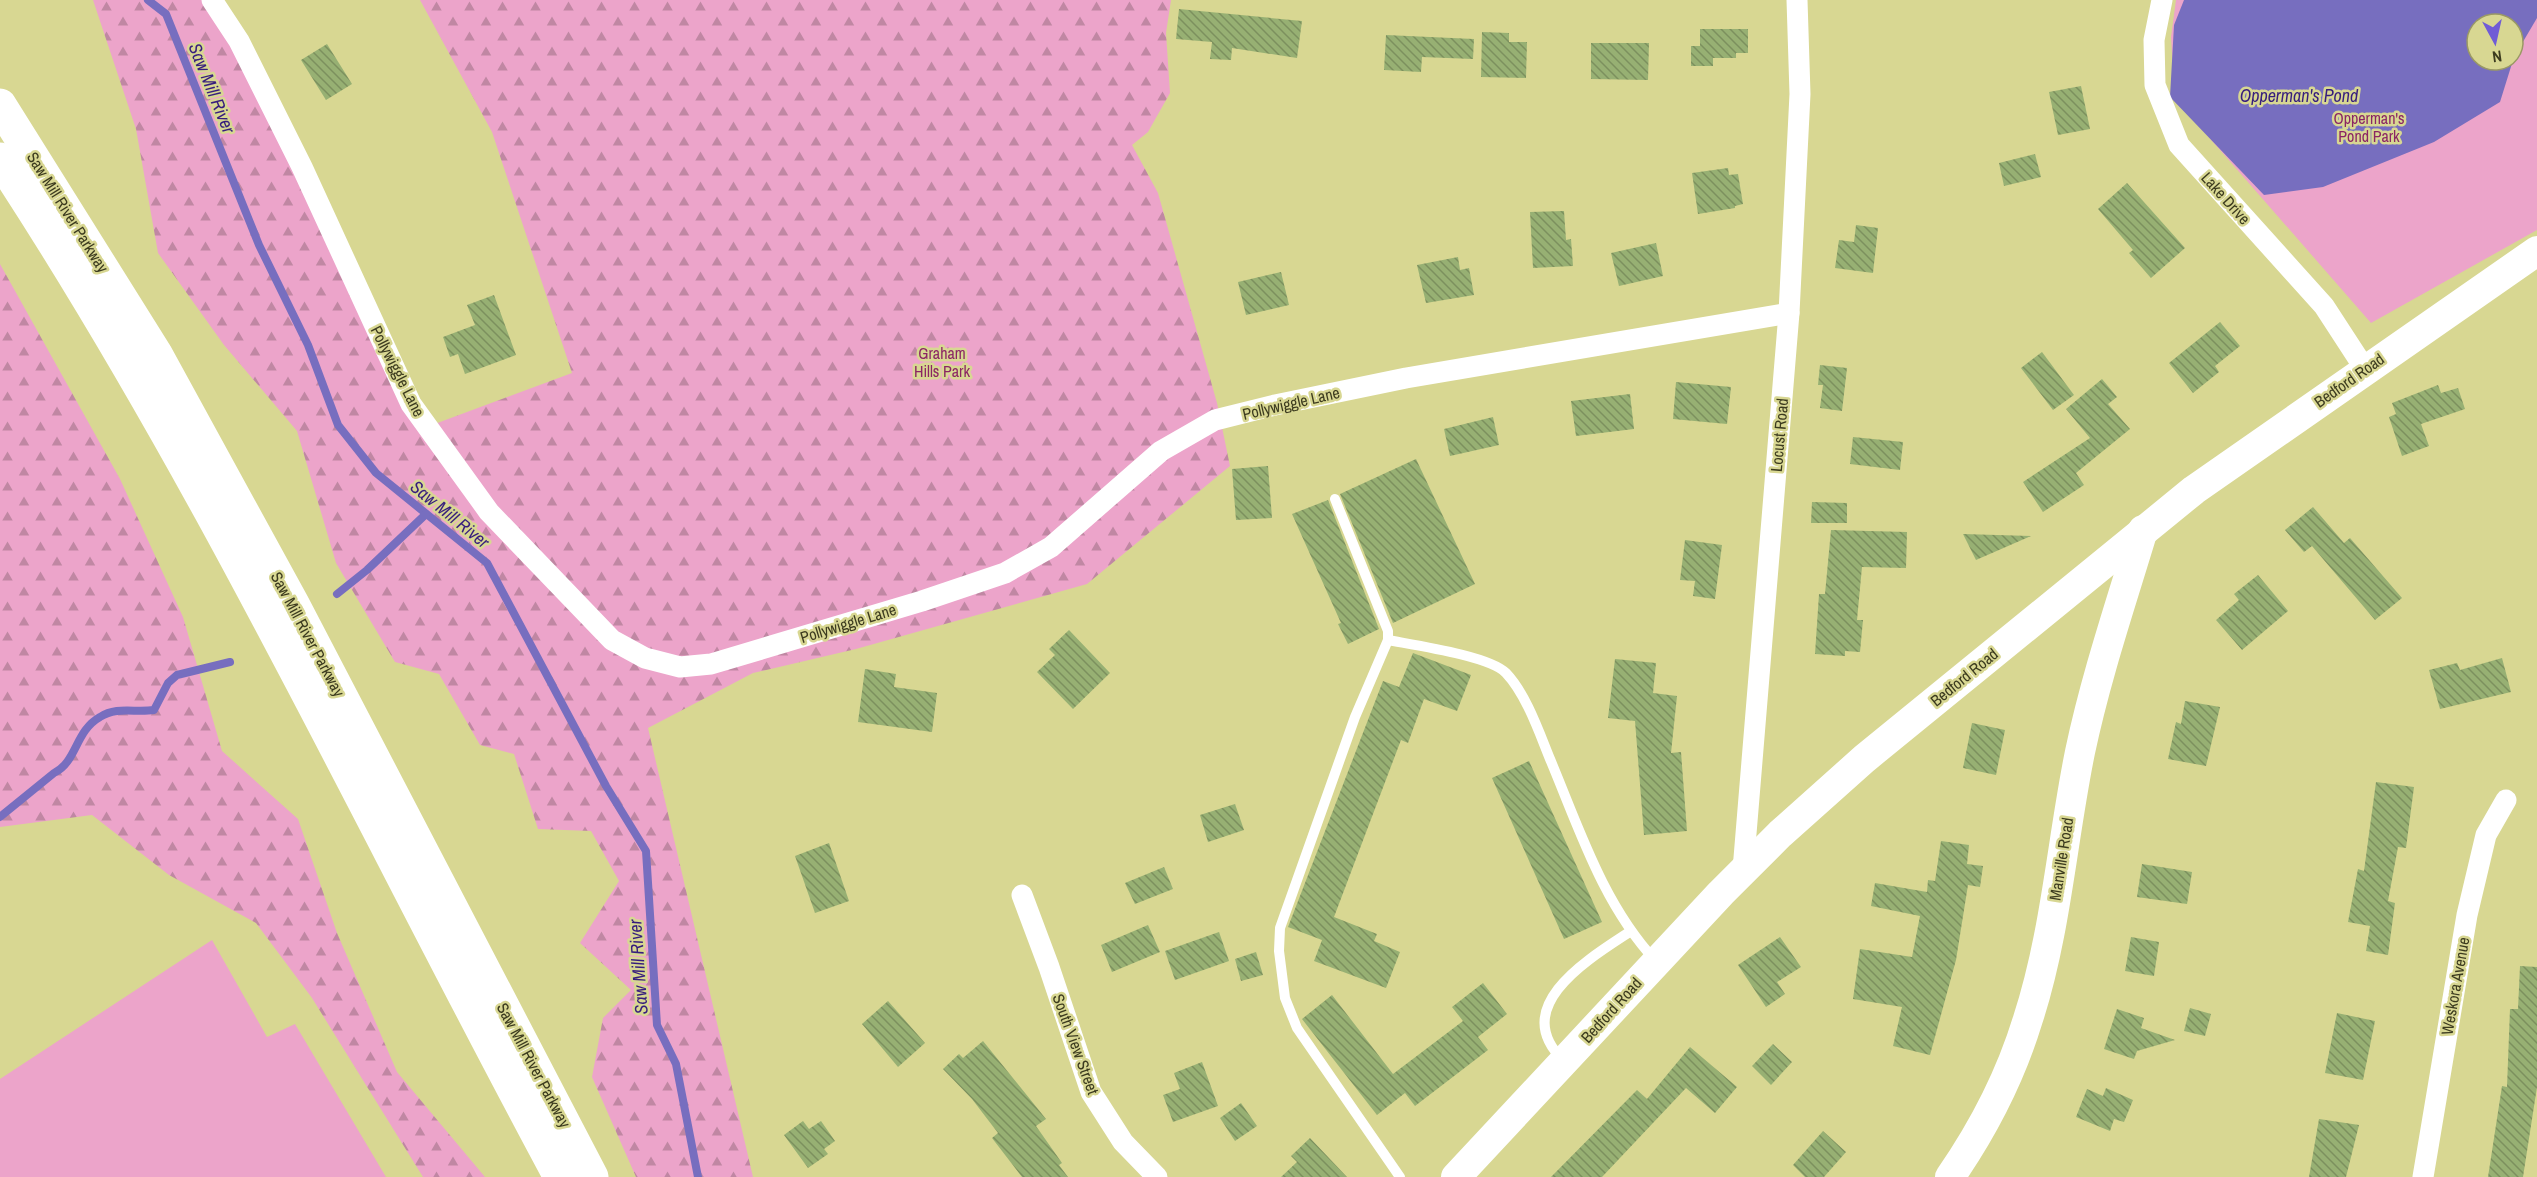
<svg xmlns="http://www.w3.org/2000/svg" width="2537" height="1177" font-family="'Archivo Narrow',sans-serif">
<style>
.green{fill:#eca4ca;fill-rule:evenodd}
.forest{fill:url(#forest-firs)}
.water{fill:#776ebf;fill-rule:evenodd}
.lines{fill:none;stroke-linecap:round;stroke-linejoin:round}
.stream{stroke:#776ebf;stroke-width:8}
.building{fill:url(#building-back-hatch)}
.lane{stroke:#fff;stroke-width:10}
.street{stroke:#fff;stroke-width:21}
.secondary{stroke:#fff;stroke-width:30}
.highway{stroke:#fff;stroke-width:33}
.labels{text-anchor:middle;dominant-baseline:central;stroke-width:5;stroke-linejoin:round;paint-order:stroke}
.park-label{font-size:16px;fill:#8b2564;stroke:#d8d792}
.street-label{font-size:16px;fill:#3c3b1f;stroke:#d8d792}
.water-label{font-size:18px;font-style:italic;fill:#361d7d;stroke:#d8d792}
</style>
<defs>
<pattern id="forest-firs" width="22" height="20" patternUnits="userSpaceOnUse" patternTransform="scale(1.5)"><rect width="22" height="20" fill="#eca4ca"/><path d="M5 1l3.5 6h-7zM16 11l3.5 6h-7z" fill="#c087a3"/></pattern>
<pattern id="building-back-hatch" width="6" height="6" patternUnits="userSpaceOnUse" patternTransform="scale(1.5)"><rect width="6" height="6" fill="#97b073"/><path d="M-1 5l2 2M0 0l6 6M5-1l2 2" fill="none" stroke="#7c905e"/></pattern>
</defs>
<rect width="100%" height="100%" fill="#d8d792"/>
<g class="green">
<path d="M 2176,0 L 2537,0 L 2537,230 L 2371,323 L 2193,119 L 2173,69 L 2171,37 ZM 2477,24 L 2513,24 L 2513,60 L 2477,60 Z"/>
<path d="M 212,940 L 267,1037 L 295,1024 L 386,1177 L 0,1177 L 0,1079 Z"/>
</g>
<g class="forest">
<path d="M 93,0 L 223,0 L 432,425 L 572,373 L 492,132 L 420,0 L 1171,0 L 1166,33 L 1170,93 L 1148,132 L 1132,145 L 1158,193 L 1217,403 L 1230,466 L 1087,584 L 856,649 L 753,673 L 648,728 L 753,1177 L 636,1177 L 592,1077 L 603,1018 L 631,990 L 580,943 L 619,881 L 591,831 L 538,829 L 514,754 L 480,745 L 439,674 L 395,662 L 336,563 L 297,431 L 224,345 L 158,253 L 136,129 Z"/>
<path d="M 0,264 L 120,479 L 183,617 L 222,751 L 298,819 L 337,933 L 397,1072 L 485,1177 L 423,1177 L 312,998 L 256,923 L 169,875 L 92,815 L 0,827 Z"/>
</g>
<path class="water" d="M 2184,0 L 2537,0 L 2537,18 L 2514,57 L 2500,102 L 2434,142 L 2323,187 L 2264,195 L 2170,97 L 2174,25 ZM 2477,24 L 2513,24 L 2513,60 L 2477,60 Z"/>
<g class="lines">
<g class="stream">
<path d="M 148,0 L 166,14 L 259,245 L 308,345 L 338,425 L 376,473 L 487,563 L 606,786 L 646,851 L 657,1025 L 676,1064 L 698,1177"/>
<path d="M 337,594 L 367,570 L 426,514"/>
<path d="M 0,817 L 54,773 C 77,762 75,731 100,717 C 117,706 135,713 154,710 L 168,683 L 177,675 L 230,662"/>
</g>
</g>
<g class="building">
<path d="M 1179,9 L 1302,21 L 1297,58 L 1232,48 L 1231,60 L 1210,59 L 1212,42 L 1176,39 Z"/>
<path d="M 1700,29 L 1748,29 L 1748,53 L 1736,53 L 1736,58 L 1713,58 L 1713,66 L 1691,66 L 1691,46 L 1700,46 Z"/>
<path d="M 1482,32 L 1509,33 L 1509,42 L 1527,42 L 1526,78 L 1481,77 Z"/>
<path d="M 1386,35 L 1474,39 L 1473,59 L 1422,57 L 1421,72 L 1384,70 Z"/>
<path d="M 1591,43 L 1649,43 L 1648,80 L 1591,79 Z"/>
<path d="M 327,44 L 352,84 L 326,100 L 301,60 Z"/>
<path d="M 2081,86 L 2090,129 L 2058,135 L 2049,92 Z"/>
<path d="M 2035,154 L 2041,177 L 2004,186 L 1999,163 Z"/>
<path d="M 1728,168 L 1729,175 L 1738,174 L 1743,204 L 1735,206 L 1735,208 L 1698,214 L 1692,173 Z"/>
<path d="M 2127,183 L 2185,248 L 2151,278 L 2129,253 L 2133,250 L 2098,209 Z"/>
<path d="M 1564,211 L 1566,240 L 1571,239 L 1573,266 L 1533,268 L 1530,212 Z"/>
<path d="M 1856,225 L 1878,228 L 1873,273 L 1835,268 L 1839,240 L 1854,242 Z"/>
<path d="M 1656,243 L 1663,276 L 1619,286 L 1611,253 Z"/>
<path d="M 1458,257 L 1460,270 L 1469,268 L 1474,295 L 1426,303 L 1417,265 Z"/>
<path d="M 1281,272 L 1289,305 L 1246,315 L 1238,282 Z"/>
<path d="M 494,295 L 516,355 L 465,374 L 458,354 L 450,357 L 443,337 L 475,325 L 467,305 Z"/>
<path d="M 2220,322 L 2240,346 L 2215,366 L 2219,372 L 2193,393 L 2169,363 Z"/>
<path d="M 2042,352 L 2074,395 L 2053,410 L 2021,368 Z"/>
<path d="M 1820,365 L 1847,368 L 1842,411 L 1820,408 L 1823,385 L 1818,385 Z"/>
<path d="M 2102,379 L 2117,397 L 2108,404 L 2130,429 L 2076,473 L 2084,485 L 2043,512 L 2023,482 L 2090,438 L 2066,409 Z"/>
<path d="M 1676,382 L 1731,387 L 1727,424 L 1673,419 Z"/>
<path d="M 2438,385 L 2441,393 L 2458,388 L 2465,409 L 2421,424 L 2429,446 L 2402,456 L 2389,417 L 2396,414 L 2392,403 Z"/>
<path d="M 1630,394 L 1634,429 L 1576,436 L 1571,401 Z"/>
<path d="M 1493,417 L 1499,445 L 1450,456 L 1444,429 Z"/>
<path d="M 1853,437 L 1903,442 L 1900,470 L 1850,464 Z"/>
<path d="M 1416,459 L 1475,584 L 1393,623 L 1340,494 Z"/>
<path d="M 1268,466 L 1272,518 L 1236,520 L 1232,469 Z"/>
<path d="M 1328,500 L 1379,629 L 1348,644 L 1338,624 L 1341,623 L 1292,514 Z"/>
<path d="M 1812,502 L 1847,503 L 1847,523 L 1811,523 Z"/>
<path d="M 2313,507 L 2344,543 L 2350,538 L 2402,598 L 2375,620 L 2312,546 L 2304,552 L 2285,530 Z"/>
<path d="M 1831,530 L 1907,532 L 1906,568 L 1862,567 L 1857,620 L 1863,620 L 1860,652 L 1845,651 L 1845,656 L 1815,654 L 1819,594 L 1825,594 Z"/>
<path d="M 1963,534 L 2031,536 L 1976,560 Z"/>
<path d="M 1685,540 L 1722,545 L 1715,599 L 1693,596 L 1695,581 L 1680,580 Z"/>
<path d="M 2258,575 L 2288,611 L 2242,650 L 2216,620 L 2239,600 L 2234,594 Z"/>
<path d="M 1069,630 L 1110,673 L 1073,709 L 1037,672 L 1055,655 L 1049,649 Z"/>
<path d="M 1413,653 L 1471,675 L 1457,711 L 1424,699 L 1408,743 L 1401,740 L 1334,917 L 1377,934 L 1374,941 L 1400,952 L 1386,988 L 1314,961 L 1322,940 L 1288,927 L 1383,681 L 1399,687 Z"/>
<path d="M 2502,658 L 2511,692 L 2440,709 L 2429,670 L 2457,663 L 2460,670 Z"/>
<path d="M 1615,659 L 1656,663 L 1653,693 L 1677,696 L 1671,753 L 1681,752 L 1687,831 L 1644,835 L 1635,721 L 1608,718 Z"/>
<path d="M 865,669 L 896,674 L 894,687 L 937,693 L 932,732 L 858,722 Z"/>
<path d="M 2185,701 L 2220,707 L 2206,766 L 2168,759 L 2176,722 L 2181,724 Z"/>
<path d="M 1972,723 L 2005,730 L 1996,775 L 1963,768 Z"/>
<path d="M 1529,761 L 1602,922 L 1564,939 L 1492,778 Z"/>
<path d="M 2376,782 L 2414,787 L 2406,848 L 2398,847 L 2388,901 L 2395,903 L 2388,955 L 2366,951 L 2370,926 L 2348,922 L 2358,869 L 2364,871 Z"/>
<path d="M 1235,804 L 1244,830 L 1208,842 L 1200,815 Z"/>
<path d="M 1941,841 L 1969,845 L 1967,864 L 1983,866 L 1980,887 L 1968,885 L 1956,960 L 1930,1055 L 1893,1046 L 1902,1007 L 1853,999 L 1860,949 L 1912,957 L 1920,916 L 1871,906 L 1875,883 L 1927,892 L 1928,880 L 1935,881 Z"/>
<path d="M 829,843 L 849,901 L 815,913 L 795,856 Z"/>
<path d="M 2142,864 L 2192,872 L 2187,904 L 2137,897 Z"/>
<path d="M 1164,867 L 1173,889 L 1135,904 L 1125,883 Z"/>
<path d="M 1148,925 L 1160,952 L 1112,972 L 1101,945 Z"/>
<path d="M 1219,932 L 1229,961 L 1175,980 L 1165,951 Z"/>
<path d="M 1780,937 L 1801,967 L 1777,982 L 1785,994 L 1766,1007 L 1738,965 Z"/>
<path d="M 2131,937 L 2159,942 L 2154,976 L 2125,971 Z"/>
<path d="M 1256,952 L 1263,975 L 1241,981 L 1235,959 Z"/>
<path d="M 2520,966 L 2537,967 L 2537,1087 L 2523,1177 L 2488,1177 L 2502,1086 L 2507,1087 L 2510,1009 L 2518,1009 Z"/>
<path d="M 1483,983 L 1507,1014 L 1478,1037 L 1488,1050 L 1415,1106 L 1405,1093 L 1377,1115 L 1302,1019 L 1332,995 L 1393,1074 L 1463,1021 L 1452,1007 Z"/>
<path d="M 888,1001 L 925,1043 L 898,1067 L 862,1024 Z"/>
<path d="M 2190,1008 L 2211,1014 L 2205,1036 L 2184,1031 Z"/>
<path d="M 2117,1009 L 2144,1018 L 2141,1028 L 2175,1040 L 2137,1051 L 2134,1059 L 2104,1049 Z"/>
<path d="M 2337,1013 L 2375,1021 L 2363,1080 L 2325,1073 Z"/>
<path d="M 983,1041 L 1046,1119 L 1036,1126 L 1062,1163 L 1059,1165 L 1068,1177 L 1022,1177 L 992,1138 L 998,1133 L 972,1099 L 943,1069 L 959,1054 L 963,1058 Z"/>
<path d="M 1773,1044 L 1792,1062 L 1771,1085 L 1752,1066 Z"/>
<path d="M 1690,1047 L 1737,1087 L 1715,1113 L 1686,1088 L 1602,1177 L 1551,1177 L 1637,1090 L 1647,1099 Z"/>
<path d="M 1202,1062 L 1218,1106 L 1173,1122 L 1163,1095 L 1180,1089 L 1174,1073 Z"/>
<path d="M 2106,1088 L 2133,1100 L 2124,1122 L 2114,1119 L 2110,1131 L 2076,1117 L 2087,1089 L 2103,1096 Z"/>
<path d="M 1241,1103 L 1257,1126 L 1235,1141 L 1220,1118 Z"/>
<path d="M 2319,1119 L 2359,1125 L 2346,1177 L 2309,1177 Z"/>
<path d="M 803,1121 L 809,1129 L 821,1121 L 835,1141 L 824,1149 L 828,1154 L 808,1168 L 784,1135 Z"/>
<path d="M 1823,1131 L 1846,1152 L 1824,1177 L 1805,1177 L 1793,1165 Z"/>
<path d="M 1310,1138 L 1347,1177 L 1281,1177 L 1297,1162 L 1291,1156 Z"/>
</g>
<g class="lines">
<g class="lane">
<path d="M 1335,499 L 1388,631 L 1388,640 L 1355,717 L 1280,928 L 1279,951 L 1285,998 L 1297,1028 L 1400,1177"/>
<path d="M 1388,640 C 1414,645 1490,656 1506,673 C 1526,694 1539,732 1550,759 C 1579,828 1603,904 1655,960"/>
<path d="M 1563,1060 C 1508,1006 1590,958 1631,931"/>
</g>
<g class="street">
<path d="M 212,0 L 239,41 L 302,167 L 411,404 L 489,512 L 612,640 L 645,658 L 680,667 L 711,664 L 922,601 L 1005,573 L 1051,547 L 1161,451 L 1215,420 L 1275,405 L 1406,378 L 1789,313"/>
<path d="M 2162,0 L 2154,40 L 2155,85 L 2179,145 L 2324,306 L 2365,369"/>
<path d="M 1743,870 L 1789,313 L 1800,94 L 1797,0"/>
<path d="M 1022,895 L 1049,967 L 1091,1092 L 1123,1142 L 1157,1177"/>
<path d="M 2423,1177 L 2467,915 L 2486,835 L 2506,800"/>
</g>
<g class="secondary">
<path d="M 1456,1177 L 1721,893 L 1780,834 L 1864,759 L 2194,490 L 2537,251"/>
<path d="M 1950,1177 C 1984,1128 2011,1075 2028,1019 C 2056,933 2062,840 2080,752 C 2096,676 2121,603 2143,530"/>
</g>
<g class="highway">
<path d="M 0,105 L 156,354 L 293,604 L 592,1177"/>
<path d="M 0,159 C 213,483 376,836 560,1177"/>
</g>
</g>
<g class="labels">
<g class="park-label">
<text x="2369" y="118">Opperman's<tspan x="2369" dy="18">Pond Park</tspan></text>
<text x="942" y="353">Graham<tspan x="942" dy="18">Hills Park</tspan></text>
</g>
<g class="street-label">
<text transform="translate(2226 198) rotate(48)">Lake Drive</text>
<text transform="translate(68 212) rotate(58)">Saw Mill River Parkway</text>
<text transform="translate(398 371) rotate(63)">Pollywiggle Lane</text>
<text transform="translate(2349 380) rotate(-35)">Bedford Road</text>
<text transform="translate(1291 403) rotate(-13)">Pollywiggle Lane</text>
<text transform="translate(1779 435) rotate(-85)">Locust Road</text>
<text transform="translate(848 623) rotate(-17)">Pollywiggle Lane</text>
<text transform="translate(308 634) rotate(62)">Saw Mill River Parkway</text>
<text transform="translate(1964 677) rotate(-39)">Bedford Road</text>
<text transform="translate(2061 859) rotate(-81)">Manville Road</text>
<text transform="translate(2455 986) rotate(-80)">Weskora Avenue</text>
<text transform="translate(1611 1010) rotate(-48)">Bedford Road</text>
<text transform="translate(1076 1044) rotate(70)">South View Street</text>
<text transform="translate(534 1065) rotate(62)">Saw Mill River Parkway</text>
</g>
<g class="water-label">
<text transform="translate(212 88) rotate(68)">Saw Mill River</text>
<text x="2299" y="95">Opperman's Pond</text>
<text transform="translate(450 514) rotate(39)">Saw Mill River</text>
<text transform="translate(638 967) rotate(-94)">Saw Mill River</text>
</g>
</g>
<g transform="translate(2495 42) rotate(172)"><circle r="28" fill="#d8d792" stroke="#9a9964" stroke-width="1.5"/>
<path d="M0-4.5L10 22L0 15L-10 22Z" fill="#705cd6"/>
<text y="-9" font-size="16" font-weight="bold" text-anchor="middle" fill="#3c3b1f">N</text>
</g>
</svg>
